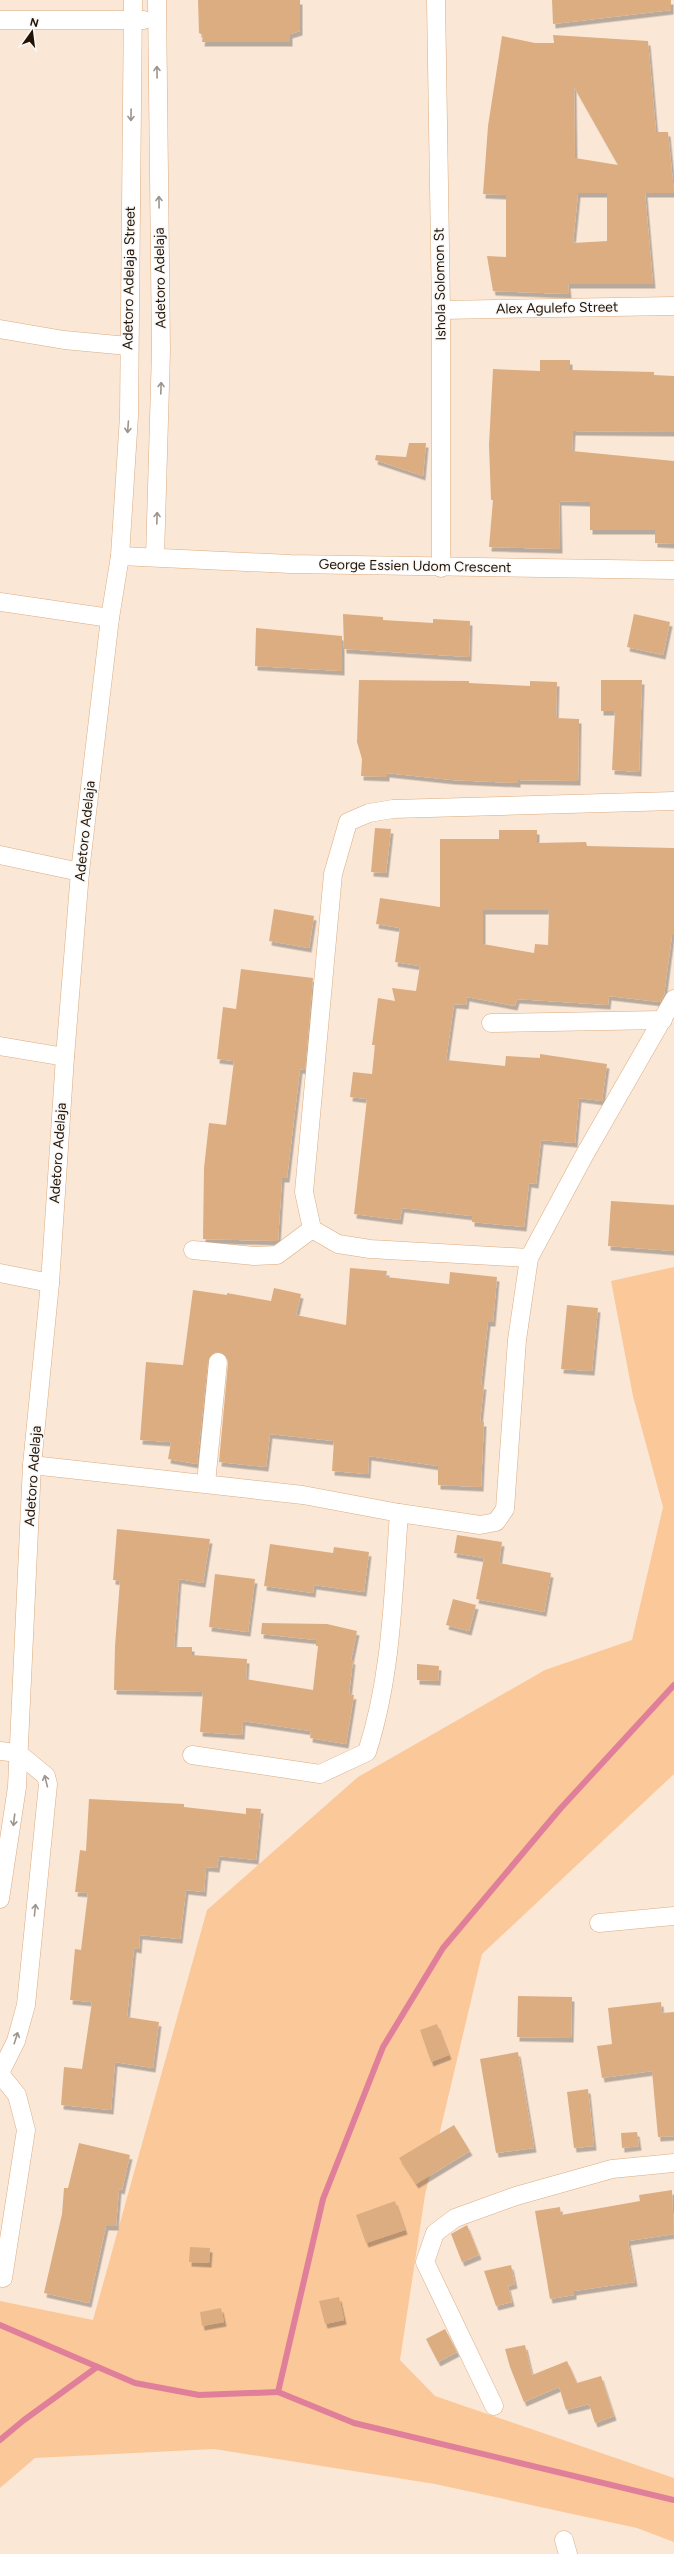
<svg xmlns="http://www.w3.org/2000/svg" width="674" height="2554" font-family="Figtree,sans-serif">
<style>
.green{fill:#fbc89a}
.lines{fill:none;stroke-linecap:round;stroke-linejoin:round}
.stream{stroke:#e07f99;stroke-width:6}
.building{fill:#ddad82;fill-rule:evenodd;filter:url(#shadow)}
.minor-casing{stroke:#dbac80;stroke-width:19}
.minor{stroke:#fff;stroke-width:18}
.oneway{stroke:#9c948d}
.labels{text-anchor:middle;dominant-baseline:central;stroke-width:3;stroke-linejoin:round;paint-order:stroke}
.street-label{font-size:14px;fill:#231202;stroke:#f8f8f8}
</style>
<defs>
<filter id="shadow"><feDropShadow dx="2.5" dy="4.5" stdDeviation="0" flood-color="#0004"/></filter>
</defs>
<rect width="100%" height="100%" fill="#fbe7d6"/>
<path class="green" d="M 674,1267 L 674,1774 L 482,1954 L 425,2195 L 400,2360 L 435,2396 L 674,2478 L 674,2542 L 637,2528 L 435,2484 L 214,2449 L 35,2458 L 0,2488 L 0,2301 L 93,2320 L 207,1910 L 358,1777 L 545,1670 L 632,1640 L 663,1507 L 633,1396 L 611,1281 Z"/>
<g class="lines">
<g class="stream">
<path d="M 674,1685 L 560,1809 L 443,1948 L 383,2047 L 323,2199 L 278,2392 L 354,2423 L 674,2500"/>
<path d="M 0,2325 L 135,2383 L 199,2395 L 278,2392"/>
<path d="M 0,2440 L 24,2420 L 97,2367"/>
</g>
</g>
<g class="building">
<path d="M 198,0 L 300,0 L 300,31 L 290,34 L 290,42 L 202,42 L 203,35 L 199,33 Z"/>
<path d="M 552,0 L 671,0 L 671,10 L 553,24 Z"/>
<path d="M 553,35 L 648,41 L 656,132 L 668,132 L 674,193 L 645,193 L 653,284 L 568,284 L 569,294 L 493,291 L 487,256 L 506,257 L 506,195 L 483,194 L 488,126 L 502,36 L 535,43 L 554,43 ZM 574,87 L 618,165 L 575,158 ZM 578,193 L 607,193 L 607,241 L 573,243 Z"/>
<path d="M 540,360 L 570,360 L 570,370 L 654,372 L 654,375 L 674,376 L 674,432 L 573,431 L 572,451 L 674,461 L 674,544 L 655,543 L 655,530 L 590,530 L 590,502 L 559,501 L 560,549 L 489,547 L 493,500 L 491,500 L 489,445 L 493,369 L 540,371 Z"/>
<path d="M 409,443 L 426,443 L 423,476 L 375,460 L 376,455 L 406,457 Z"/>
<path d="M 343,614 L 383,617 L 383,620 L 433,623 L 433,619 L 470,621 L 469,657 L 344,649 Z"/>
<path d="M 634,614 L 670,622 L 663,655 L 627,647 Z"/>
<path d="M 256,628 L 342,636 L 342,671 L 255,666 Z"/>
<path d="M 359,680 L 469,681 L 469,683 L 530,686 L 530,681 L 557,682 L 556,718 L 579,719 L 578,781 L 518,780 L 518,783 L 452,780 L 387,773 L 387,777 L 361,776 L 362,759 L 357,742 Z"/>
<path d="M 601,680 L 642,680 L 639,772 L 612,770 L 615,711 L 601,711 Z"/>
<path d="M 375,828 L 391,829 L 386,873 L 371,872 Z"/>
<path d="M 499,830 L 537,830 L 537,843 L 586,842 L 587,846 L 674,848 L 674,935 L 672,935 L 664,995 L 660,1002 L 609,996 L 608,1005 L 517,999 L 515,1006 L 467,997 L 466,1005 L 454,1004 L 446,1060 L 505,1066 L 506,1056 L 540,1058 L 540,1054 L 607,1064 L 602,1101 L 579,1098 L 575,1143 L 541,1140 L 536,1184 L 529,1183 L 524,1227 L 472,1222 L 472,1216 L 402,1208 L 400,1220 L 354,1214 L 367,1099 L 350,1097 L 353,1072 L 372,1074 L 375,1045 L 372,1045 L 378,998 L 395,1001 L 392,988 L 416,991 L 420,966 L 395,962 L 400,928 L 376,924 L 380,898 L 440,907 L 440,839 L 499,839 ZM 483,910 L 549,910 L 548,945 L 535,944 L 534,953 L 483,944 Z"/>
<path d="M 274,909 L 314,916 L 309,948 L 269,941 Z"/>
<path d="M 241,969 L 313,978 L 305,1070 L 300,1069 L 287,1178 L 282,1178 L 278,1241 L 203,1239 L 204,1168 L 209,1123 L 226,1125 L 234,1061 L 217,1059 L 223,1007 L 236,1009 Z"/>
<path d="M 611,1201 L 674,1205 L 674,1251 L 608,1246 Z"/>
<path d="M 350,1268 L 387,1271 L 386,1277 L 449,1284 L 450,1272 L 497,1277 L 493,1322 L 488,1322 L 481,1385 L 484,1385 L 480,1422 L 484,1422 L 481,1487 L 438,1485 L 438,1466 L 369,1456 L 368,1474 L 332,1471 L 334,1441 L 270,1434 L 266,1467 L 219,1462 L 228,1363 L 227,1357 L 219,1352 L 213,1353 L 208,1361 L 197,1464 L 168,1459 L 171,1442 L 140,1440 L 146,1362 L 183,1365 L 193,1290 L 227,1295 L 227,1293 L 271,1301 L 274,1288 L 301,1294 L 296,1315 L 346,1325 Z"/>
<path d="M 567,1305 L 598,1308 L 592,1371 L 561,1369 Z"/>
<path d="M 117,1529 L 210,1539 L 203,1583 L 179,1579 L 174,1647 L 192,1647 L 192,1655 L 247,1659 L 246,1679 L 313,1690 L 318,1646 L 316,1646 L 316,1640 L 261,1634 L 262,1623 L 327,1624 L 357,1631 L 351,1660 L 353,1660 L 349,1694 L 354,1695 L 346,1744 L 310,1738 L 311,1731 L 243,1721 L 242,1735 L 200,1732 L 203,1692 L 114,1690 L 115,1646 L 120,1581 L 113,1580 Z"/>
<path d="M 457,1535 L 502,1542 L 499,1563 L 551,1573 L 544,1612 L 476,1599 L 484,1558 L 454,1553 Z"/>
<path d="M 270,1544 L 333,1553 L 334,1547 L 369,1552 L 364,1592 L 314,1585 L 313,1593 L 264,1586 Z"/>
<path d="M 215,1574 L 255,1579 L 248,1632 L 209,1627 Z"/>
<path d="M 453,1599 L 476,1605 L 469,1631 L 446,1625 Z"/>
<path d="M 417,1664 L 439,1666 L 438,1681 L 417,1680 Z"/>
<path d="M 89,1799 L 184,1804 L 184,1807 L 246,1814 L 246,1808 L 261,1809 L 256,1860 L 219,1856 L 217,1868 L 206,1867 L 204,1892 L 186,1890 L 180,1939 L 140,1935 L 139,1949 L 134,1948 L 127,2017 L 159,2022 L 153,2068 L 115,2062 L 111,2110 L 61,2105 L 64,2067 L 82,2069 L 92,2002 L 70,2000 L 75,1949 L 81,1950 L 88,1893 L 75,1892 L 80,1850 L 86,1851 Z"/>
<path d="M 518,1996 L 572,1997 L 571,2038 L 517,2037 Z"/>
<path d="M 661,2002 L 662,2013 L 674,2012 L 674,2136 L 658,2137 L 652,2071 L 602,2078 L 597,2046 L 612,2044 L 608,2008 Z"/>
<path d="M 437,2024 L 449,2055 L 431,2062 L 420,2030 Z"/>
<path d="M 518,2052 L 534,2148 L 496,2153 L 480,2059 Z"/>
<path d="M 588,2089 L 594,2146 L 574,2148 L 567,2092 Z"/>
<path d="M 454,2125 L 470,2151 L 416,2184 L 399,2158 Z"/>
<path d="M 637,2132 L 639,2146 L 622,2148 L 621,2133 Z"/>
<path d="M 79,2143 L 130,2155 L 122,2190 L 119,2189 L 116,2226 L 106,2226 L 89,2303 L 44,2293 L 62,2214 L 64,2188 L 68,2188 Z"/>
<path d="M 672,2190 L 674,2234 L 628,2241 L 635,2282 L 574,2291 L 574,2295 L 550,2299 L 535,2211 L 560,2207 L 561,2215 L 640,2201 L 639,2195 Z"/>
<path d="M 395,2201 L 405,2230 L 366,2243 L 356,2215 Z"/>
<path d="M 467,2225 L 479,2255 L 462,2262 L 451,2234 Z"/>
<path d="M 190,2247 L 210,2248 L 209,2263 L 189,2262 Z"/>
<path d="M 511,2265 L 515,2284 L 508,2286 L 512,2302 L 496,2306 L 484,2271 Z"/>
<path d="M 339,2297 L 344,2320 L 325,2324 L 319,2301 Z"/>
<path d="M 221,2308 L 224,2322 L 202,2326 L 200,2312 Z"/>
<path d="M 445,2329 L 457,2352 L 438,2362 L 426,2339 Z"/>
<path d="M 525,2345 L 532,2375 L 567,2361 L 577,2383 L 601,2376 L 614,2416 L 595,2423 L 589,2404 L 566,2410 L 559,2387 L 524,2402 L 510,2367 L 505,2349 Z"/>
</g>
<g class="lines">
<defs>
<g id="minor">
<path d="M 436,0 L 441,310 L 441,568"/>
<path d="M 0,20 L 144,20"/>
<path d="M 441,310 L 674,306"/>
<path d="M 0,329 L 64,340 L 128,346"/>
<path d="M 120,556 L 290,564 L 674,570"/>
<path d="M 155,557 L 161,351 L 157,0"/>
<path d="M 0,602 L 110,618"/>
<path d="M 0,855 L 80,872"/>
<path d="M 491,1023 L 663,1020"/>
<path d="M 0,1046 L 65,1057"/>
<path d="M 193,1250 L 254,1256 L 277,1255 L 312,1229"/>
<path d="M 529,1258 L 370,1249 L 338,1244 L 312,1229 L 304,1192 L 333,874 L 348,822 L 369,813 L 393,809 L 674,801"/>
<path d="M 0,1273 L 50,1283"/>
<path d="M 32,1465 L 303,1495 L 399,1513 L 480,1525 L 496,1522 L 505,1509 L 517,1340 L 529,1258 L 585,1154 L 674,999"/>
<path d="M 206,1483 L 218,1362"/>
<path d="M 0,1751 L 18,1753"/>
<path d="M 192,1755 L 320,1774 L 367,1752 C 392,1675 393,1594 399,1513"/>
<path d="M 0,1899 L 17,1787 L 32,1465 L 50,1283 L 65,1057 L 80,872 L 110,618 L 120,556 L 129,416 L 133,0"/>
<path d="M 599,1923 L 674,1916"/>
<path d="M 0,2073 L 16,2041 L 26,2005 L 48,1784 L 46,1776 L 18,1753"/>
<path d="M 0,2074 L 17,2095 L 26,2130 L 3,2278"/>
<path d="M 494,2406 L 425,2262 L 435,2233 L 455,2218 L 516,2196 L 612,2169 L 674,2163"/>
<path d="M 564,2540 L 568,2554"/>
</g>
</defs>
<use href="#minor" class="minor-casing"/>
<use href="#minor" class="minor"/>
</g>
<defs><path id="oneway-shaft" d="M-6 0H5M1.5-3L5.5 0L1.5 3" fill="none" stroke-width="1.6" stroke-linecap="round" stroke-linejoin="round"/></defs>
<g class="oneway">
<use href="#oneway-shaft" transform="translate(157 72) rotate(-91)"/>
<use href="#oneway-shaft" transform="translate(131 115) rotate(91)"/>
<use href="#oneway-shaft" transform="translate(159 202) rotate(-91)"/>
<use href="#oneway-shaft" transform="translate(161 388) rotate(-88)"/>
<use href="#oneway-shaft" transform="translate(128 427) rotate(94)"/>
<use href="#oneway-shaft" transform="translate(157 518) rotate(-88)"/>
<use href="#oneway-shaft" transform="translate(46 1781) rotate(-104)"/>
<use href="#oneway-shaft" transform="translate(14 1820) rotate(97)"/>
<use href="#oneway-shaft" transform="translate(35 1910) rotate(-84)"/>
<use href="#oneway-shaft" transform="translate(16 2038) rotate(-72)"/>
</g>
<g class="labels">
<g class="street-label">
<text transform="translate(129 278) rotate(-89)">Adetoro Adelaja Street</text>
<text transform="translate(160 278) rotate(-91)">Adetoro Adelaja</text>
<text transform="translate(440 284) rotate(-91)">Ishola Solomon St</text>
<text transform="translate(557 308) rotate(-1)">Alex Agulefo Street</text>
<text transform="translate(415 566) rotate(1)">George Essien Udom Crescent</text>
<text transform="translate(85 831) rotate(-84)">Adetoro Adelaja</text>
<text transform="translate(58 1153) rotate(-86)">Adetoro Adelaja</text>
<text transform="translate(33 1476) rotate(-86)">Adetoro Adelaja</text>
</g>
</g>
<g transform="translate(32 32) rotate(14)" stroke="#f8f8f8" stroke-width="3" paint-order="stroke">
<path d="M0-3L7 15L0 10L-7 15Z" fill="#231202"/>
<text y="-6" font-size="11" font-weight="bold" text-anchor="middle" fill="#231202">N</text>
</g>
</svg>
